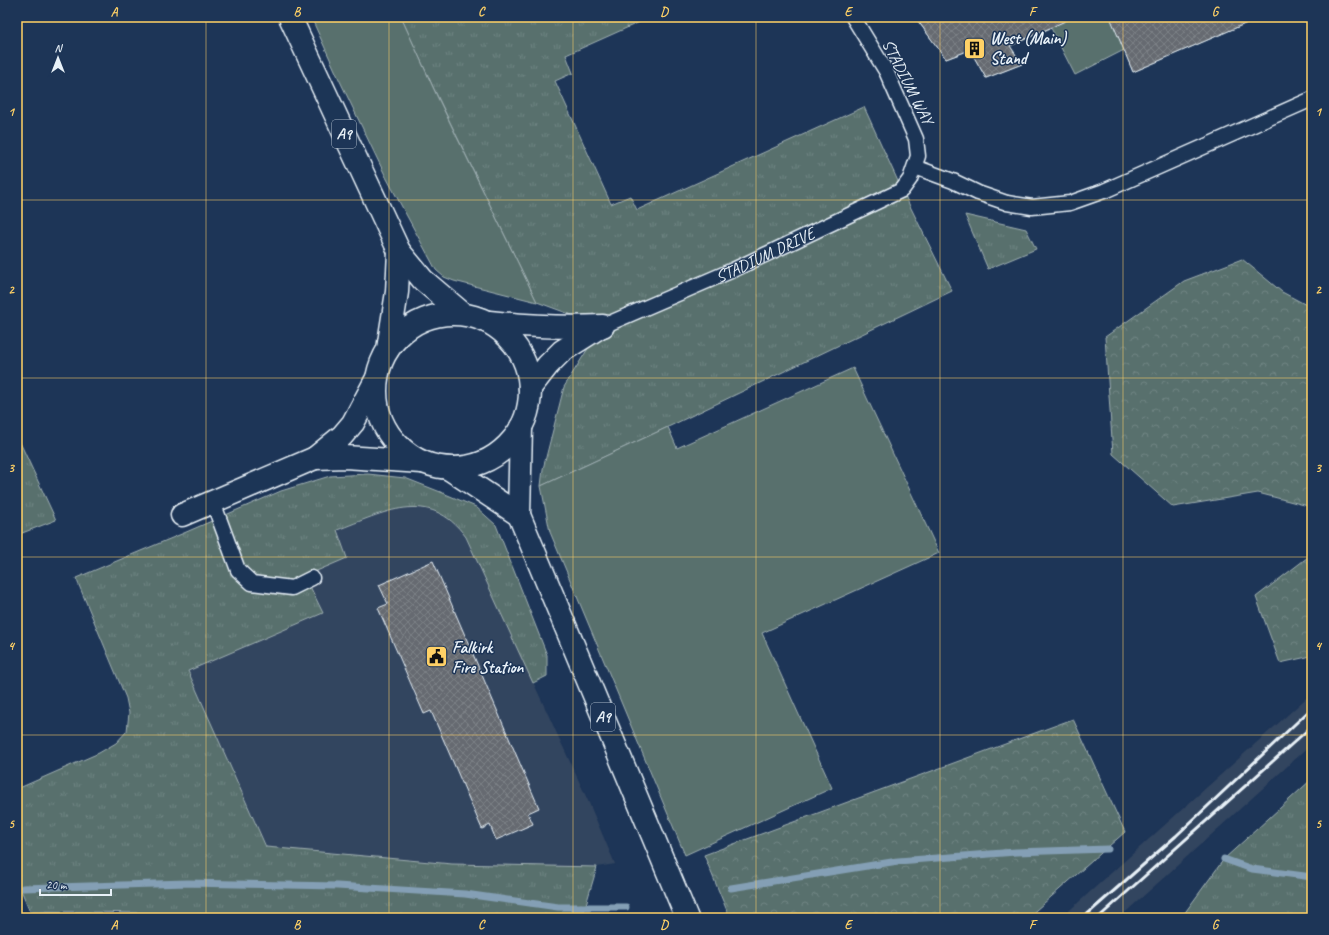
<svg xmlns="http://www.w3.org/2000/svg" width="1329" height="935" font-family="Caveat,sans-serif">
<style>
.built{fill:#33455f}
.grass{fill:url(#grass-tufts);stroke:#a0b0b2}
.forest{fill:url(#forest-crowns);stroke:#a0b0b2}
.garden{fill:#58706d;stroke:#a0b0b2}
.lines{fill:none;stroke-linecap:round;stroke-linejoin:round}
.stream{stroke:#849fb5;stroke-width:7}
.building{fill:url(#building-cross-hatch);stroke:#e8f1f8}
.service-casing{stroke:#e8f1f8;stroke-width:17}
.minor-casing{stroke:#e8f1f8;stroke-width:25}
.primary-casing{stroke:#e8f1f8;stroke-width:25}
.service{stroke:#1d3557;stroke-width:14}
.minor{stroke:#1d3557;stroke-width:22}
.primary{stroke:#1d3557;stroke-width:22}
.rail{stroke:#e8f1f8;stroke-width:3}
.grid{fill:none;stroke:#ffd166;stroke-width:1;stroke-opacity:0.55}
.labels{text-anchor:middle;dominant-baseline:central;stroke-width:3;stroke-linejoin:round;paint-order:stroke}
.shield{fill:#1d3557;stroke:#abb9c8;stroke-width:1}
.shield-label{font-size:16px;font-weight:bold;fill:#e8f1f8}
.poi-label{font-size:17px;font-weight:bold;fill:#e8f1f8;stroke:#1d3557;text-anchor:start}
.street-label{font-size:17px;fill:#e8f1f8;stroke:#1d3557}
.neatline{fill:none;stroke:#ffd166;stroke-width:1.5}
.grid-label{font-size:13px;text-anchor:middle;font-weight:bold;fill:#ffd166}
</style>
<defs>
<pattern id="grass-tufts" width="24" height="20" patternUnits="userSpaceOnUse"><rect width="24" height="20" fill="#58706d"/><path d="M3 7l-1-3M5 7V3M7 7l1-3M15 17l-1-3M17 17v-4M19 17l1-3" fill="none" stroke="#708583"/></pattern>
<pattern id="forest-crowns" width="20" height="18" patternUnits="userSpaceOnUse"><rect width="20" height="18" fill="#58706d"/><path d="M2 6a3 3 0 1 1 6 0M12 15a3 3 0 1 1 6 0" fill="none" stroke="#708583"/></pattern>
<pattern id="building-cross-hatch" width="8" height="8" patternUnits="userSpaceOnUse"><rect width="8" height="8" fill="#666b71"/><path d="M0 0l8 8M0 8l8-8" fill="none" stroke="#7c8186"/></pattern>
</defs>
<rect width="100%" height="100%" fill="#1d3557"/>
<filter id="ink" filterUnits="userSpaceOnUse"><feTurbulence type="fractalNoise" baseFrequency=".025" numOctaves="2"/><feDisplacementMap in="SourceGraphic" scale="8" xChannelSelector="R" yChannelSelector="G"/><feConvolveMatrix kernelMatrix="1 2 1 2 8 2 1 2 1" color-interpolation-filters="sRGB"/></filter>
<g filter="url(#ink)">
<g class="built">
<path d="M 411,507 L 428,509 L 444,515 L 457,526 L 466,537 L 589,803 L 615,864 L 597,867 L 452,864 L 267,848 L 188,671 L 323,613 L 305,576 L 337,530 L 390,510 Z"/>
<path d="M 1312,693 L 1312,744 L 1119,918 L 1061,918 Z"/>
</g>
<g class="grass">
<path d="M 401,17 L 651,17 L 566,55 L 573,73 L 555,81 L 611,204 L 630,196 L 637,210 L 864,107 L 902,190 L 952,291 L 668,427 L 541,486 L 543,469 L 564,387 L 602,326 L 537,302 L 434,89 Z"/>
<path d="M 965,215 L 1026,229 L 1036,249 L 988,269 Z"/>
<path d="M 17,436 L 56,520 L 17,535 Z"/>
<path d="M 368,474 L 405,478 L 443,493 L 476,507 L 496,525 L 547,655 L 547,676 L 533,683 L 466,537 C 429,486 383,513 337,530 L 347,558 L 305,576 L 323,613 L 188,671 L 266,847 L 452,864 L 597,867 L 582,918 L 414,918 L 30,911 L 17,881 L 17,789 L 99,753 L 116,743 L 127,731 L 129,713 L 126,698 L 76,578 L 184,533 L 281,491 L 330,476 Z"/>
<path d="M 1312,779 L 1312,918 L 1181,918 L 1224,859 Z"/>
</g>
<g class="forest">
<path d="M 1242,259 L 1282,292 L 1312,308 L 1312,507 L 1258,493 L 1173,507 L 1113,454 L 1105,337 L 1184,281 Z"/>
<path d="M 1312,554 L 1312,654 L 1307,657 L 1280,663 L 1256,597 Z"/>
<path d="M 1073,719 L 1125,832 L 1027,918 L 730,918 L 704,855 Z"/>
</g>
<g class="garden">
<path d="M 311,17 L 401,17 L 437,96 L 537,302 L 454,281 L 444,277 L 436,270 L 386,177 L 339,79 Z"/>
<path d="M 915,17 L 1261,17 L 1133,72 L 1124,50 L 1075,75 L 1051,28 L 1010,46 L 1022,64 L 986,78 L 970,50 L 946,59 Z"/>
<path d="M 853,368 L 939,553 L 762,633 L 832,788 L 685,855 L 550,532 L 541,486 L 668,427 L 677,448 Z"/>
</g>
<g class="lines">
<g class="stream">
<path d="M 1224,859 L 1252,869 L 1312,877"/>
<path d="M 23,888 L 187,883 L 337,886 L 465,894 L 558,907 L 626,907"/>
<path d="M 731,888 L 898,861 L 1016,852 L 1108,849"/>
</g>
</g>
<g class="building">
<path d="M 915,17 L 1074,17 L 1010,46 L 1022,64 L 986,78 L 970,50 L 946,59 Z"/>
<path d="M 1110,17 L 1261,17 L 1133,72 Z"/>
<path d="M 433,561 L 539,808 L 528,813 L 533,824 L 496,840 L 490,825 L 482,829 L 431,711 L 424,714 L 378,608 L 388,604 L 379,585 Z"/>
</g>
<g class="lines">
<defs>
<g id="service">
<path d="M 915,167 L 953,181 L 978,193 L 1007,203 L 1032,207 L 1070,203 L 1104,191 L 1312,99"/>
<path id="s1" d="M 603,326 L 733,270 L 902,190 L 910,179 L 918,156 L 916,139 L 886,71 L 853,17"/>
<path d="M 213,502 L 238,570 L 252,583 L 292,588 L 312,578"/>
</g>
<g id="minor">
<path d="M 489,322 C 526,326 565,328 603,326"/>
<path d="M 376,380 L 353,423 L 342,436 L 315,458 L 345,457 L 422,462"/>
<path d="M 530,388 L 548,365 L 562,351 L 600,327"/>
<path d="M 182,515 L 315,458"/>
</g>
<g id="primary">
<path d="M 290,17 L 399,251 L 423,280 L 463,314"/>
<circle cx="453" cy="391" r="77"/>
<path d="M 388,349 L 397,292 L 399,251"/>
<path d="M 521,427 L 519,515 L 687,918"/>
<path d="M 448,468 L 519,515"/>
</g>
</defs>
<use href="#service" class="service-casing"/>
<use href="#minor" class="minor-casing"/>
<use href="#primary" class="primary-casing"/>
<use href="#service" class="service"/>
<use href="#minor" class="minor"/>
<use href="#primary" class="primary"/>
<g class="rail">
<path d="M 1083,918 L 1176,836 L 1312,708"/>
<path d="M 1098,918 L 1312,726"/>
</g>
</g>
</g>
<path class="grid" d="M 206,17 L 206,918M 389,17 L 389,918M 573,17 L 573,918M 756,17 L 756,918M 940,17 L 940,918M 1123,17 L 1123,918M 17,200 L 1312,200M 17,378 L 1312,378M 17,557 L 1312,557M 17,735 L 1312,735"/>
<defs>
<symbol id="building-square" viewBox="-11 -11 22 22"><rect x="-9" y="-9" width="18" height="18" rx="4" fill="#ffd166" stroke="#1d3557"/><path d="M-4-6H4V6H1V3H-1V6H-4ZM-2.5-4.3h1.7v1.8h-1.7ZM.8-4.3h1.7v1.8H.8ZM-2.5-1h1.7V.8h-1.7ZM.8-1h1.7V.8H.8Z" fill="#111"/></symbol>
<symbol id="civic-square" viewBox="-11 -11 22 22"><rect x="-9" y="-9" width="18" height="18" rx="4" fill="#ffd166" stroke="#1d3557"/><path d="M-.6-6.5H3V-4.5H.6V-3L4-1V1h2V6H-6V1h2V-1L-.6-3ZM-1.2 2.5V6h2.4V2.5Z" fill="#111"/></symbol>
</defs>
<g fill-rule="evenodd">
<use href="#building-square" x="962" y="36" width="25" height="25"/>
<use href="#civic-square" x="424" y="644" width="25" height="25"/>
</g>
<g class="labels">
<g class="shield">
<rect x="332" y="120" width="24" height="28" rx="3"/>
<rect x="591" y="703" width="24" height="28" rx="3"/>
</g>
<g class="shield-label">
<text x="344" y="134">A9</text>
<text x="603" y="717">A9</text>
</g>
<g class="poi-label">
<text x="990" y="38">West (Main)<tspan x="990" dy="20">Stand</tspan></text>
<text x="452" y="647">Falkirk<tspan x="452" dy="20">Fire Station</tspan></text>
</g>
<g class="street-label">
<text transform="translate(908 82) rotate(63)">STADIUM WAY</text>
<text stroke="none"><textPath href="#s1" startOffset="177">STADIUM DRIVE</textPath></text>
</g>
</g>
<rect width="1329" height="935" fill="none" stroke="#1d3557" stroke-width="44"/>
<g transform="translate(58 58)" stroke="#1d3557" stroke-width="3" paint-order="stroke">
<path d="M0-3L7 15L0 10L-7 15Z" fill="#e8f1f8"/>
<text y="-6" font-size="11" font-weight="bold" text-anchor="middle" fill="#e8f1f8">N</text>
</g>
<path d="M40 889v6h71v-6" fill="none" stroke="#e8f1f8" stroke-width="2"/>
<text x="46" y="889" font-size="12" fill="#e8f1f8" stroke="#1d3557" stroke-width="3" paint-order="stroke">20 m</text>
<rect x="22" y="22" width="1285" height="891" class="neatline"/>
<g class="grid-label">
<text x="114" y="16">A</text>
<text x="297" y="16">B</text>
<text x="481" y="16">C</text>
<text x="664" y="16">D</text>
<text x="848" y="16">E</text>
<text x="1032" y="16">F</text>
<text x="1215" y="16">G</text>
<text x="11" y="116">1</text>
<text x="1318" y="116">1</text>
<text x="11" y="294">2</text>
<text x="1318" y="294">2</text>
<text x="11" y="472">3</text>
<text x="1318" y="472">3</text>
<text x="11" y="650">4</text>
<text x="1318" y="650">4</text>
<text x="11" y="828">5</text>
<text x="1318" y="828">5</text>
<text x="114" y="929">A</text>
<text x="297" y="929">B</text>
<text x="481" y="929">C</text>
<text x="664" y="929">D</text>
<text x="848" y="929">E</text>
<text x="1032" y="929">F</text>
<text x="1215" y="929">G</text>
</g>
</svg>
